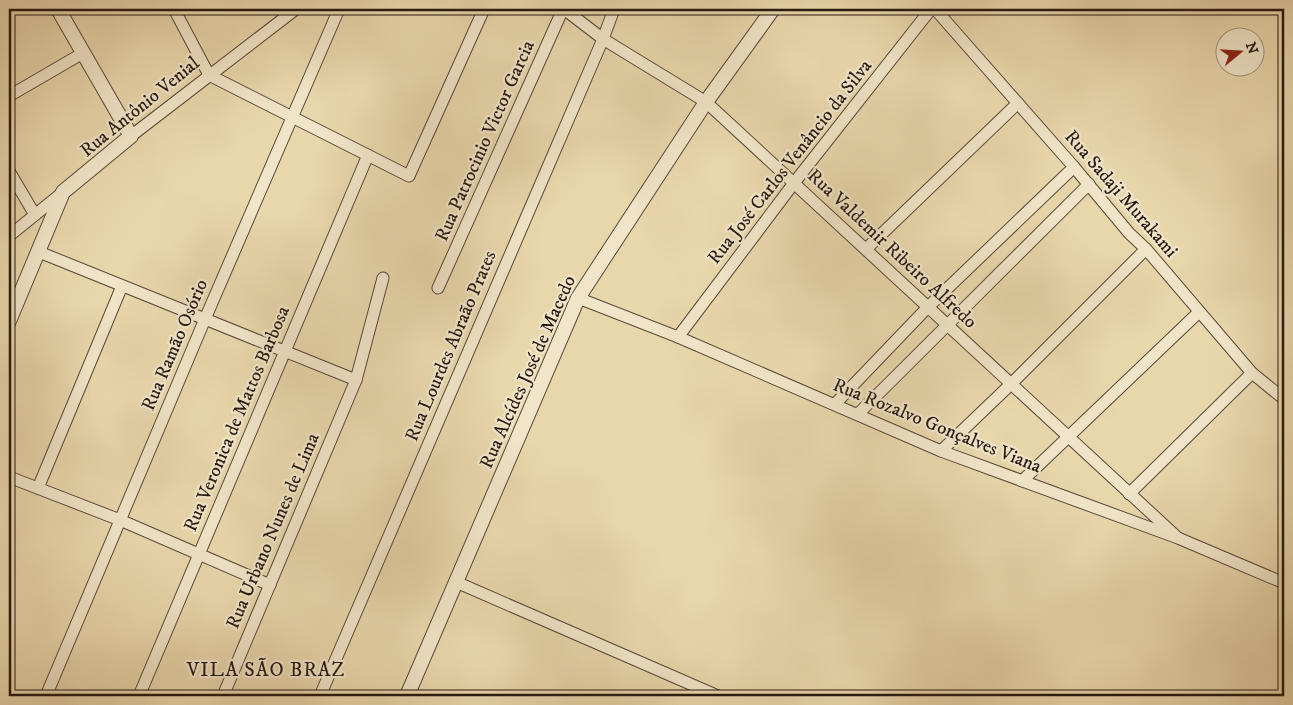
<svg xmlns="http://www.w3.org/2000/svg" width="1293" height="705" font-family="'IM FELL DW Pica',serif">
<style>
.lines{fill:none;stroke-linecap:round;stroke-linejoin:round}
.minor-casing{stroke:#584838;stroke-width:13}
.tertiary-casing{stroke:#584838;stroke-width:16}
.minor{stroke:#f1e5c9;stroke-width:11}
.tertiary{stroke:#f1e5c9;stroke-width:14}
.labels{text-anchor:middle;dominant-baseline:central;stroke-width:4.5;stroke-linejoin:round;paint-order:stroke}
.street-label{font-size:19px;fill:#271912;stroke:#f1e5c9}
.neighbourhood-label{font-size:20px;letter-spacing:1px;fill:#271912;stroke:#f1e5c9}
</style>
<rect width="100%" height="100%" fill="#e9d7ac"/>
<filter id="stains"><feTurbulence type="fractalNoise" baseFrequency=".004" numOctaves="4"/><feColorMatrix values="0 0 0 0 .2 0 0 0 0 .09 0 0 0 0 .02 0 0 0 .5 -.17"/></filter>
<radialGradient id="worn" r=".72"><stop offset=".6" stop-color="#630" stop-opacity="0"/><stop offset="1" stop-color="#630" stop-opacity=".3"/></radialGradient>
<g class="lines">
<defs>
<g id="minor">
<path d="M 174,9 L 209,75 L 409,176 L 484,9"/>
<path d="M 564,9 L 603,39 L 706,102 L 1178,538"/>
<path d="M 935,9 L 1074,167 L 1129,233 L 1146,249 L 1252,373 L 1284,399"/>
<path d="M 9,96 L 83,53"/>
<path d="M 131,136 L 296,9"/>
<path d="M 9,171 L 35,215"/>
<path d="M 9,236 L 62,193"/>
<path d="M 866,249 L 1018,103"/>
<path d="M 39,252 L 356,380"/>
<path d="M 438,288 L 563,9"/>
<path d="M 578,298 L 678,337 L 941,451 L 1178,538 L 1284,583"/>
<path d="M 678,337 L 794,183 L 931,9"/>
<path d="M 835,404 L 928,307 L 1074,167"/>
<path d="M 858,414 L 1089,184"/>
<path d="M 941,451 L 1011,384 L 1146,249"/>
<path d="M 9,477 L 120,520 L 270,585"/>
<path d="M 1022,481 L 1199,312"/>
<path d="M 38,488 L 122,286"/>
<path d="M 1129,494 L 1252,373"/>
<path d="M 456,582 L 718,696"/>
<path d="M 46,696 L 205,319 L 339,9"/>
<path d="M 139,696 L 368,155"/>
<path d="M 223,696 L 356,380 L 383,278"/>
<path d="M 320,696 L 603,39 L 614,9"/>
</g>
<g id="tertiary">
<path d="M 9,321 L 63,192 L 131,136 L 58,9"/>
<path d="M 407,696 L 578,298 L 706,102 L 773,9"/>
</g>
</defs>
<use href="#minor" class="minor-casing"/>
<use href="#tertiary" class="tertiary-casing"/>
<use href="#minor" class="minor"/>
<use href="#tertiary" class="tertiary"/>
</g>
<g class="labels">
<g class="street-label">
<text transform="translate(140 107) rotate(-39)">Rua Antônio Venial</text>
<text transform="translate(485 141) rotate(-66)">Rua Patrocinio Victor Garcia</text>
<text transform="translate(790 162) rotate(-52)">Rua José Carlos Venâncio da Silva</text>
<text transform="translate(1121 194) rotate(49)">Rua Sadaji Murakami</text>
<text transform="translate(892 249) rotate(43)">Rua Valdemir Ribeiro Alfredo</text>
<text transform="translate(175 345) rotate(-67)">Rua Ramão Osório</text>
<text transform="translate(451 346) rotate(-67)">Rua Lourdes Abraão Prates</text>
<text transform="translate(528 372) rotate(-66)">Rua Alcídes José de Macedo</text>
<text transform="translate(237 419) rotate(-67)">Rua Veronica de Mattos Barbosa</text>
<text transform="translate(937 426) rotate(22)">Rua Rozalvo Gonçalves Viana</text>
<text transform="translate(273 531) rotate(-67)">Rua Urbano Nunes de Lima</text>
</g>
<g class="neighbourhood-label">
<text x="266" y="670">VILA SÃO BRAZ</text>
</g>
</g>
<rect width="1293" height="705" fill="none" stroke="#e9d7ac" stroke-width="30"/>
<rect x="10" y="10" width="1273" height="685" fill="none" stroke="#271912" stroke-width="2.5"/>
<rect x="15" y="15" width="1263" height="675" fill="none" stroke="#271912"/>
<g transform="translate(1240 52) rotate(72)"><circle r="24" fill="#f1e5c9" stroke="#a09380"/>
<path d="M0-4L9 19L0 12L-9 19Z" fill="#8f2418"/>
<text y="-8" font-size="14" font-weight="bold" text-anchor="middle" fill="#271912">N</text>
</g>
<rect width="100%" height="100%" filter="url(#stains)"/>
<rect width="100%" height="100%" fill="url(#worn)"/>
</svg>
